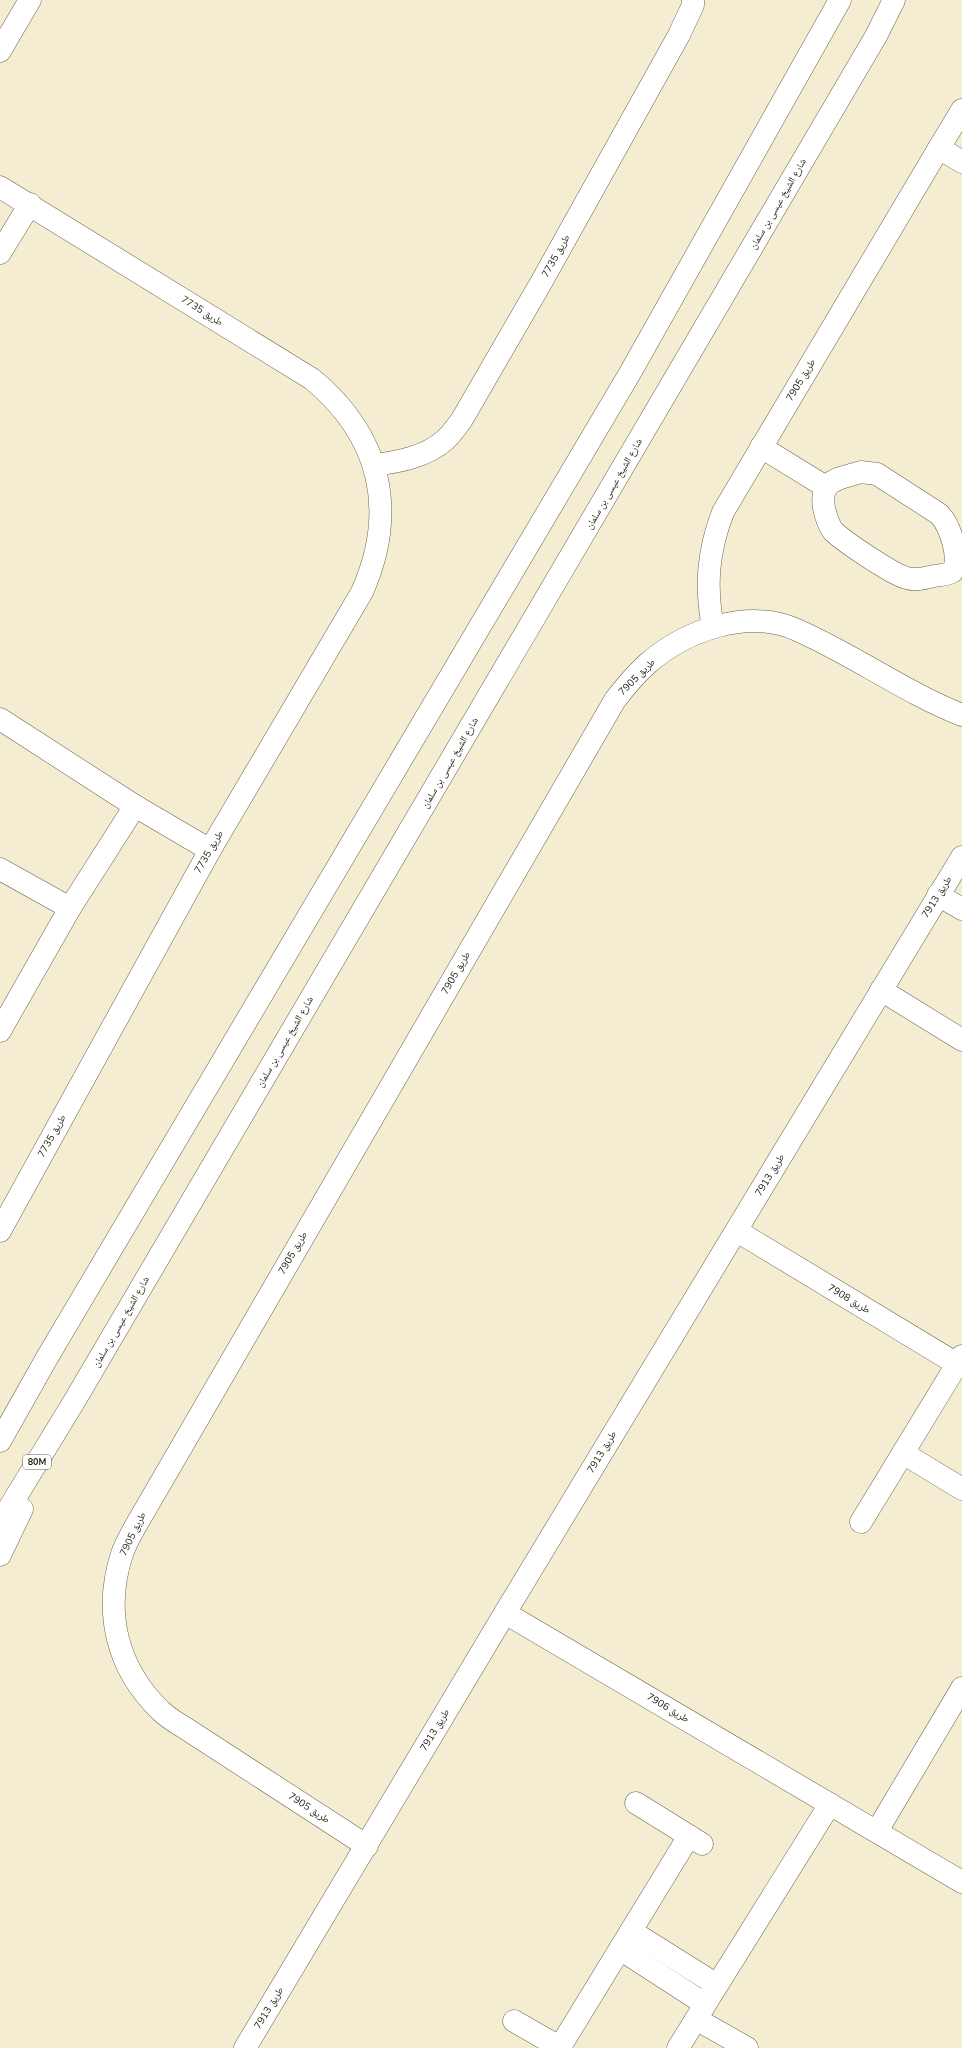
<svg xmlns="http://www.w3.org/2000/svg" width="962" height="2048" font-family="'Nunito Sans','Noto Naskh Arabic',sans-serif">
<style>
.lines{fill:none;stroke-linecap:round;stroke-linejoin:round}
.minor-casing{stroke:#6a634a;stroke-width:23}
.highway-casing{stroke:#6a634a;stroke-width:23}
.minor{stroke:#fff;stroke-width:22}
.highway{stroke:#fff;stroke-width:22}
.labels{text-anchor:middle;dominant-baseline:central;stroke-width:4;stroke-linejoin:round;paint-order:stroke}
.shield{fill:#fff;stroke:#626058;stroke-width:1}
.shield-label{font-size:9px;font-weight:bold;fill:#1e1c11}
.street-label{font-size:10px;fill:#1e1c11;stroke:#fff}
</style>
<rect width="100%" height="100%" fill="#f5edd1"/>
<g class="lines">
<defs>
<g id="minor">
<path d="M 0,51 L 30,0"/>
<path d="M 0,187 L 312,379 C 381,436 398,511 362,592 L 210,850 L 0,1231"/>
<path d="M 0,253 L 30,204"/>
<path d="M 761,447 L 826,487"/>
<path d="M 374,465 C 398,462 426,457 445,440 C 451,435 456,427 461,421 L 542,281 L 679,35 L 693,5 L 693,0"/>
<path d="M 861,472 L 877,474 L 939,514 C 950,525 962,561 952,572 C 947,575 940,575 934,576 C 925,578 916,581 907,578 C 895,576 843,541 833,531 C 828,524 826,517 824,508 C 819,479 839,479 861,472 Z"/>
<path d="M 713,627 C 705,586 708,551 723,512 L 939,148 L 962,162"/>
<path d="M 0,719 L 135,806 L 210,850"/>
<path d="M 0,869 L 70,908"/>
<path d="M 938,895 L 962,909"/>
<path d="M 881,990 L 962,1040"/>
<path d="M 0,1031 L 70,908 L 135,806"/>
<path d="M 737,1231 L 962,1367"/>
<path d="M 903,1453 L 962,1489"/>
<path d="M 861,1522 L 962,1356"/>
<path d="M 505,1613 L 962,1882"/>
<path d="M 636,1803 L 702,1844"/>
<path d="M 877,1831 L 962,1688"/>
<path d="M 367,1846 L 185,1728 C 177,1723 168,1718 161,1711 C 117,1669 103,1612 122,1554 C 125,1545 130,1536 135,1527 L 615,700 C 625,687 635,675 647,664 C 686,630 748,608 797,630 C 854,655 904,692 962,715"/>
<path d="M 631,1931 L 717,1985"/>
<path d="M 620,1949 L 705,2004"/>
<path d="M 696,2019 L 747,2048"/>
<path d="M 514,2021 L 561,2048"/>
<path d="M 560,2047 L 689,1836"/>
<path d="M 245,2048 L 505,1613 L 962,857"/>
<path d="M 678,2048 L 830,1804"/>
</g>
<g id="highway">
<path d="M 939,148 L 962,110"/>
<path d="M 0,1441 L 48,1356 L 630,373 L 840,0"/>
<path d="M 0,1523 L 75,1400 L 876,36 L 894,0"/>
<path d="M 0,1555 L 22,1509"/>
</g>
</defs>
<use href="#minor" class="minor-casing"/>
<use href="#highway" class="highway-casing"/>
<use href="#minor" class="minor"/>
<use href="#highway" class="highway"/>
</g>
<g class="labels">
<rect class="shield" x="23" y="1455" width="28" height="14" rx="3"/>
<g class="shield-label">
<text x="37" y="1462">80M</text>
</g>
<g class="street-label">
<text transform="translate(778 204) rotate(-60)">شارع الشيخ عيسى بن سلمان</text>
<text transform="translate(556 256) rotate(-61)">طريق 7735</text>
<text transform="translate(202 311) rotate(32)">طريق 7735</text>
<text transform="translate(801 380) rotate(-59)">طريق 7905</text>
<text transform="translate(614 484) rotate(-60)">شارع الشيخ عيسى بن سلمان</text>
<text transform="translate(637 677) rotate(-45)">طريق 7905</text>
<text transform="translate(450 763) rotate(-60)">شارع الشيخ عيسى بن سلمان</text>
<text transform="translate(209 852) rotate(-60)">طريق 7735</text>
<text transform="translate(937 897) rotate(-58)">طريق 7913</text>
<text transform="translate(456 973) rotate(-60)">طريق 7905</text>
<text transform="translate(285 1042) rotate(-60)">شارع الشيخ عيسى بن سلمان</text>
<text transform="translate(52 1136) rotate(-61)">طريق 7735</text>
<text transform="translate(770 1175) rotate(-59)">طريق 7913</text>
<text transform="translate(293 1253) rotate(-60)">طريق 7905</text>
<text transform="translate(849 1299) rotate(31)">طريق 7908</text>
<text transform="translate(121 1322) rotate(-60)">شارع الشيخ عيسى بن سلمان</text>
<text transform="translate(602 1452) rotate(-59)">طريق 7913</text>
<text transform="translate(133 1534) rotate(-64)">طريق 7905</text>
<text transform="translate(668 1708) rotate(31)">طريق 7906</text>
<text transform="translate(435 1730) rotate(-59)">طريق 7913</text>
<text transform="translate(309 1808) rotate(33)">طريق 7905</text>
<text transform="translate(269 2008) rotate(-59)">طريق 7913</text>
</g>
</g>
</svg>
